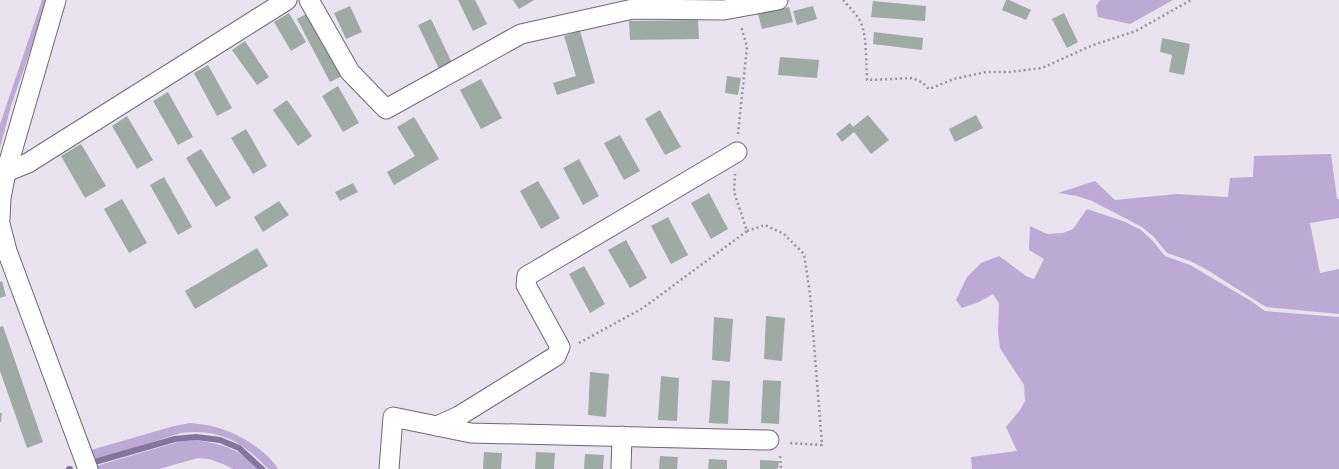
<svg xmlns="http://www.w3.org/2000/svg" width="1339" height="469" font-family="Ubuntu,sans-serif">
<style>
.green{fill:#bcaad5}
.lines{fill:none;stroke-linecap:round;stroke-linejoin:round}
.stream{stroke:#87749e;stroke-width:6}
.building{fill:#9faaa4}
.minor-casing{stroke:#6d6972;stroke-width:21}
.path{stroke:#97939b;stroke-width:2.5;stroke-dasharray:2 3;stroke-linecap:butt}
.minor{stroke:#fff;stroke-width:19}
</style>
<rect width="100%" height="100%" fill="#e8e3ee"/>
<g class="green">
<path d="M 42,0 L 48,0 L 11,106 L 0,148 L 0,124 Z"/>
<path d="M 1100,0 L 1173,0 L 1130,24 L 1098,17 L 1096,6 Z"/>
<path d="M 1331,154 L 1337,199 L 1339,199 L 1339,218 L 1310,223 L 1320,273 L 1339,269 L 1339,314 L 1266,307 L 1204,268 L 1190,261 L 1167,253 L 1154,237 L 1142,227 L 1092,201 L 1077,196 L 1058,193 L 1095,181 L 1115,200 L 1177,194 L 1228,197 L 1230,178 L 1253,177 L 1254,156 Z"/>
<path d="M 1087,209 L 1123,221 L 1141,230 L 1152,240 L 1165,256 L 1190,265 L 1251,301 L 1265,311 L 1339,317 L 1339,469 L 972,469 L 971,457 L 1017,451 L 1006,427 L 1020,410 L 1025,401 L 1024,385 L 1000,348 L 998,332 L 999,303 L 993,294 L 979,302 L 962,308 L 956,300 L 967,277 L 981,263 L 999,256 L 1026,276 L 1034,279 L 1044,259 L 1029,250 L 1030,226 L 1047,234 L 1063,233 L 1073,229 Z"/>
<path d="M 190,423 C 196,424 201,424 206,425 C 229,428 266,448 278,469 L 268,469 C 243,442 219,428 181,433 L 93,461 L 91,450 L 174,426 Z"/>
<path d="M 193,440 C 220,443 239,448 258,469 L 233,469 L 223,464 L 209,459 L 198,458 L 159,469 L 96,469 L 96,466 L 178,442 Z"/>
</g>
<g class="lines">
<g class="stream">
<path d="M 98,461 L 175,439 L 196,437 L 220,440 L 239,448 L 262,469"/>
<path d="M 69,469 L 70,469"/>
</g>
</g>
<g class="building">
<path d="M 458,0 L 475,0 L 487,24 L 473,31 Z"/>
<path d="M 513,0 L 534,0 L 519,9 Z"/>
<path d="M 1006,0 L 1009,0 L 1031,10 L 1026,20 L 1002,10 Z"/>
<path d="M 873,1 L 926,6 L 925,21 L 871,17 Z"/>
<path d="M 350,6 L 362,32 L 346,39 L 334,13 Z"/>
<path d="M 813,6 L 817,19 L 797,25 L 793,11 Z"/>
<path d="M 789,7 L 793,22 L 762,29 L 758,14 Z"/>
<path d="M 289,13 L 306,42 L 291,51 L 274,22 Z"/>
<path d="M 308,13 L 342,76 L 330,82 L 297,19 Z"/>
<path d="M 1064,13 L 1078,42 L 1067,48 L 1052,19 Z"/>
<path d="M 431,19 L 454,67 L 441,73 L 418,25 Z"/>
<path d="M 698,20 L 699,39 L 630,40 L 629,21 Z"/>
<path d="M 580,31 L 595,83 L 557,95 L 553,83 L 576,76 L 564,36 Z"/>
<path d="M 874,32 L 923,38 L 922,50 L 873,44 Z"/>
<path d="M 1162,38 L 1190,44 L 1184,75 L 1169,72 L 1172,55 L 1160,52 Z"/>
<path d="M 245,41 L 269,77 L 257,85 L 232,50 Z"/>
<path d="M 780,57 L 819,60 L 817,78 L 778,75 Z"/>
<path d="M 208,65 L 232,108 L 217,116 L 194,73 Z"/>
<path d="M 727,76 L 741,78 L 738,95 L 725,93 Z"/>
<path d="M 481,79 L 502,118 L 481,129 L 460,90 Z"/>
<path d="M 338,86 L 359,123 L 343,132 L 322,96 Z"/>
<path d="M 168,92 L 193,137 L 178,145 L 153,101 Z"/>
<path d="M 287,100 L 312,136 L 298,146 L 273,110 Z"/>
<path d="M 660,110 L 681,147 L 665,155 L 645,119 Z"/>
<path d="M 868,115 L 889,140 L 871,154 L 854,132 L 842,142 L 836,134 L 850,123 L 853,127 Z"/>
<path d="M 976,115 L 983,128 L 955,142 L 949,129 Z"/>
<path d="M 127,116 L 153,160 L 137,169 L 112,126 Z"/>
<path d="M 414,117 L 439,159 L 394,185 L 387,172 L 415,156 L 397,127 Z"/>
<path d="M 246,129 L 267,166 L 253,174 L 231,138 Z"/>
<path d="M 620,135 L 640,171 L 624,180 L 604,143 Z"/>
<path d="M 81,144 L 106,186 L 85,198 L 61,156 Z"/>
<path d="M 201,149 L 231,198 L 216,207 L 186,158 Z"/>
<path d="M 579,159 L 599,196 L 583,205 L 563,168 Z"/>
<path d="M 164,177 L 192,227 L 178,235 L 150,185 Z"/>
<path d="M 538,181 L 560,218 L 541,229 L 520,191 Z"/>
<path d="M 353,183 L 358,192 L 340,201 L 335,192 Z"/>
<path d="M 709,193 L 728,229 L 711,239 L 691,203 Z"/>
<path d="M 122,199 L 147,243 L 129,253 L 104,209 Z"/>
<path d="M 279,201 L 289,215 L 263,232 L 254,217 Z"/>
<path d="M 668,217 L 688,255 L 671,264 L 651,226 Z"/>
<path d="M 626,240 L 647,278 L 630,288 L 608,250 Z"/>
<path d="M 257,248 L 268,266 L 195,309 L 185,291 Z"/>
<path d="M 584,266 L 605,304 L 590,313 L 569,274 Z"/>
<path d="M 2,281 L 6,296 L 0,298 L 0,282 Z"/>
<path d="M 766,316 L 785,318 L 782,361 L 764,359 Z"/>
<path d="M 714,317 L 733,319 L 730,362 L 712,360 Z"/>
<path d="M 3,326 L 43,442 L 27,448 L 0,371 L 0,327 Z"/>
<path d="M 590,372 L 609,374 L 606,417 L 588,415 Z"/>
<path d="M 661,376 L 679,378 L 677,421 L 658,420 Z"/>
<path d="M 712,380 L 730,381 L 728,424 L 709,423 Z"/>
<path d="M 763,380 L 781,381 L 779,424 L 761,423 Z"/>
<path d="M 0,413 L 2,413 L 1,422 L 0,422 Z"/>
<path d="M 484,452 L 502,453 L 501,469 L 483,469 Z"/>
<path d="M 536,452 L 555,453 L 554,469 L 535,469 Z"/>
<path d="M 585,454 L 604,455 L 603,469 L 584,469 Z"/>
<path d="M 660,456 L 678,457 L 677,469 L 659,469 Z"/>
<path d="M 709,459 L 727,460 L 727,469 L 708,469 Z"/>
<path d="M 760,460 L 779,461 L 778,469 L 760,469 Z"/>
</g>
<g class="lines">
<defs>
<g id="minor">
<path d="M 309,0 L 350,72 L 386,109 L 521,34 L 633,9 L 724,10 L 778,0"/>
<path d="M 6,172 L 28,163 L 287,0"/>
<path d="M 0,219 L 1,198 L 6,172 L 56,0"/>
<path d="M 0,224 L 7,251 L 88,469"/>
<path d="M 437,426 L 459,416 L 556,356 L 560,347 L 526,285 L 527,276 L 737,152"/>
<path d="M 389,469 L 393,417 L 471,433 L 769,440"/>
<path d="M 621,469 L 622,436"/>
</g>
</defs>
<use href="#minor" class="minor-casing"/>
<g class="path">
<path d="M 843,0 C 849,7 857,14 861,23 C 867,36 866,64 867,80 L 913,78 L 923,83 L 929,89 L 954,79 L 986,72 L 1010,72 L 1042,68 L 1093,45 L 1136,31 L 1191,0"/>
<path d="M 738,134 L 747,47 L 741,26"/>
<path d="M 747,231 L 765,225 L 784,234 L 804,254 L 810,294 L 822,445 L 788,443"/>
<path d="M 579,343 L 643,308 L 747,231 L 734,192 L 735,174"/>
<path d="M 780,456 L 781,469"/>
</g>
<use href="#minor" class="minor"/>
</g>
</svg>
